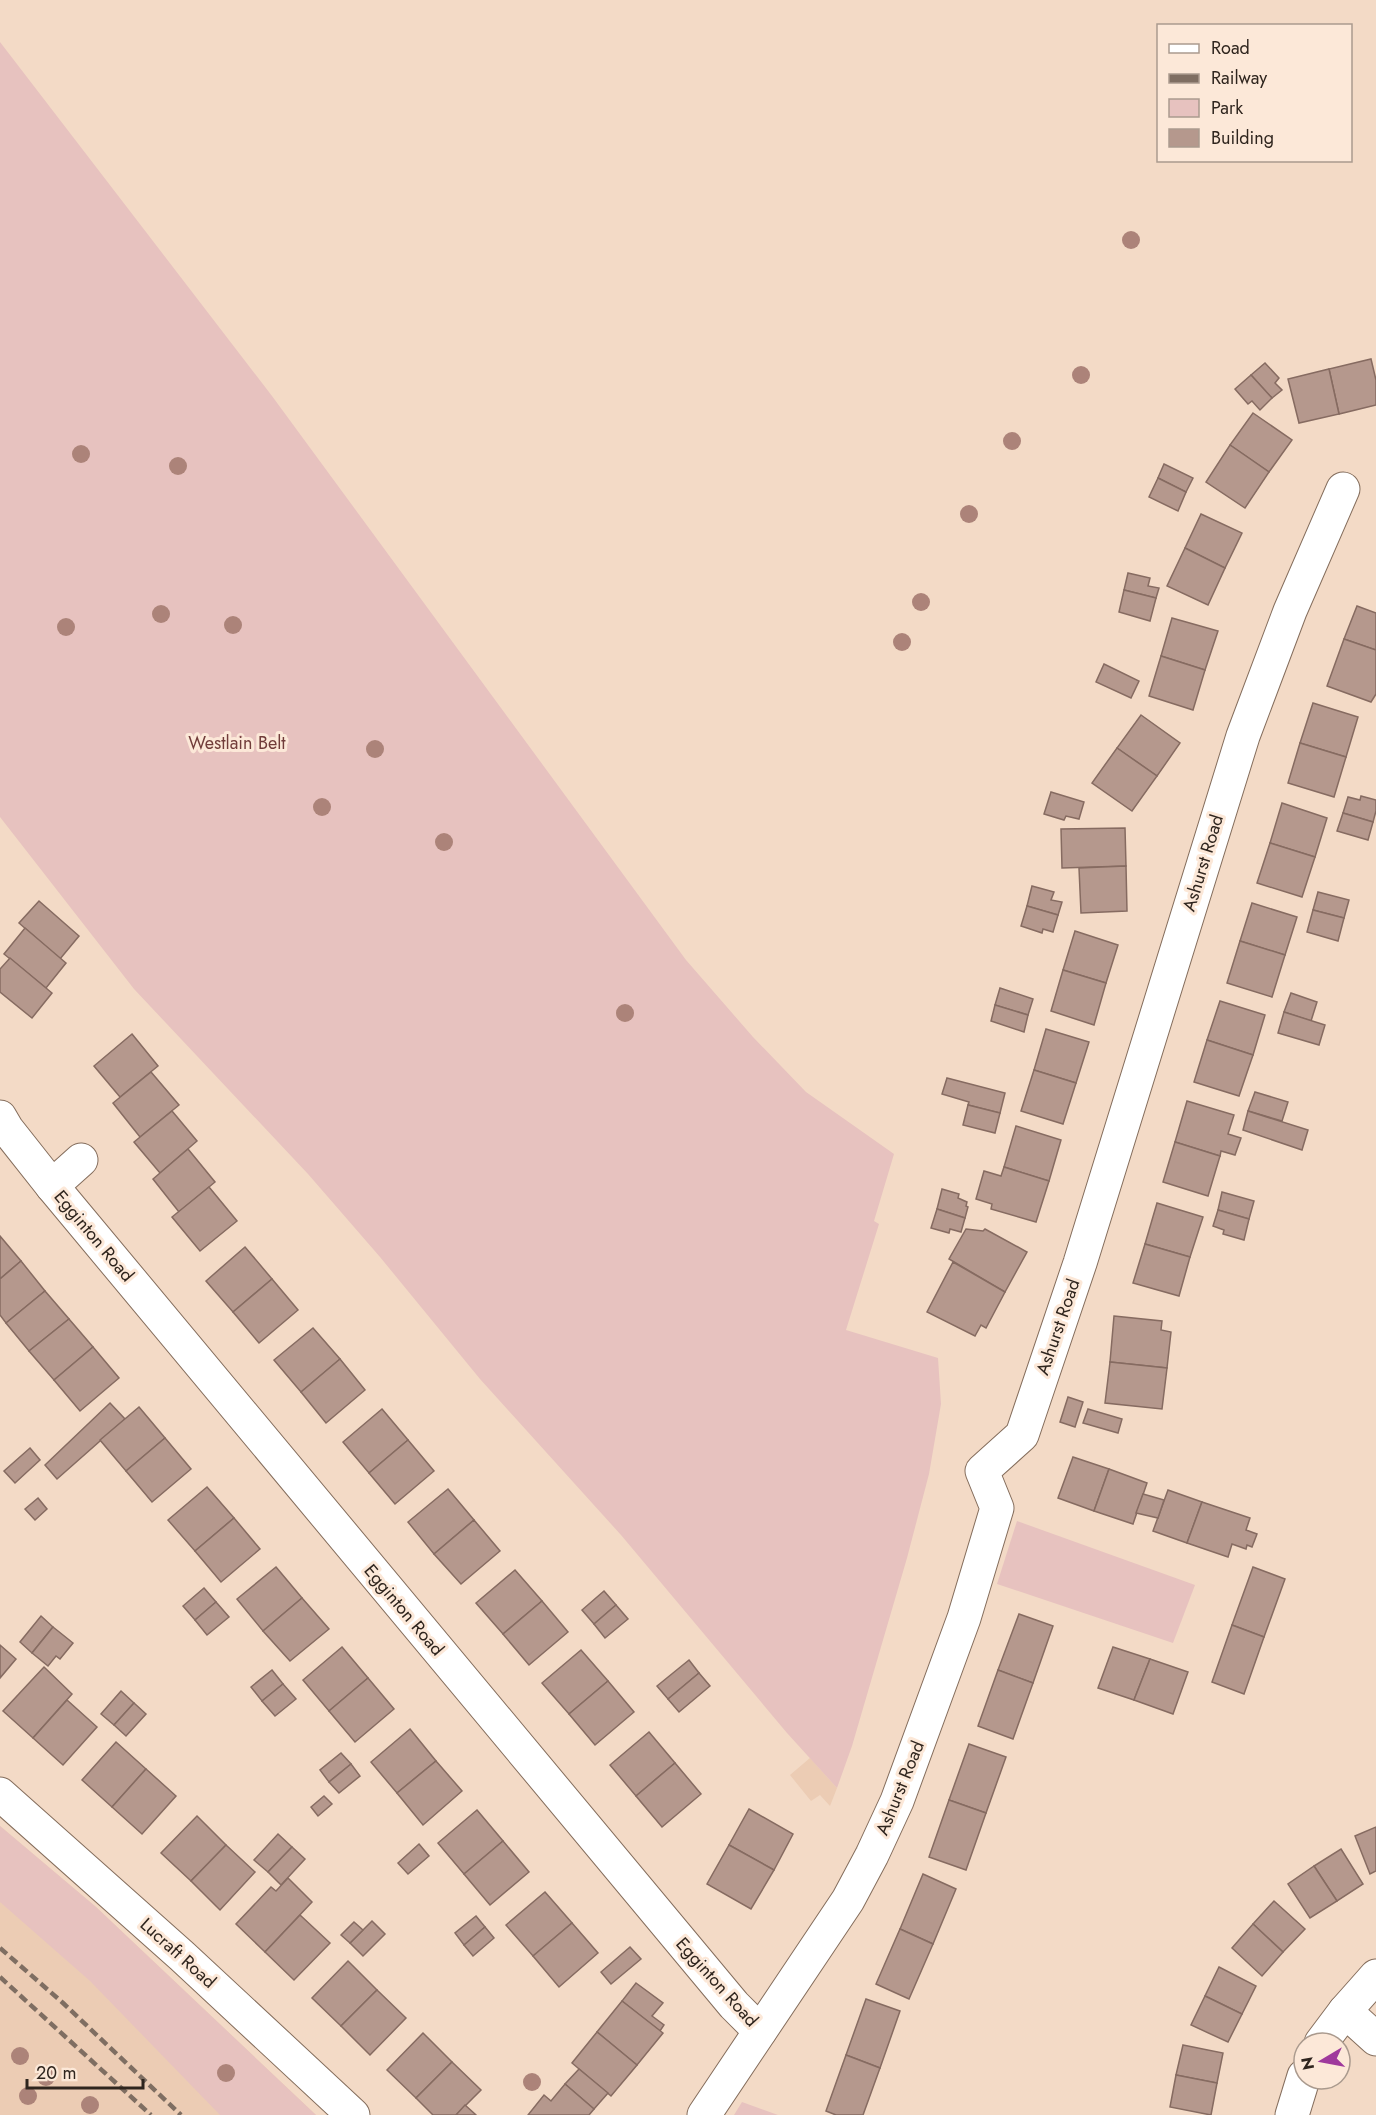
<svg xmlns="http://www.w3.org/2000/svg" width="1376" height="2115" font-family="Jost,sans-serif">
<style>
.built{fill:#ecccb4}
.green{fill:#e7c2bf}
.building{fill:#b5988d;stroke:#866b61;stroke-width:1.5}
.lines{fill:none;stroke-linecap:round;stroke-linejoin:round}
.street-casing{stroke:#846d5c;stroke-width:35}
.secondary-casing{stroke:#846d5c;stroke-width:35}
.street{stroke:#fff;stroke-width:33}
.secondary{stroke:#fff;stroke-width:33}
.rail{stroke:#7f6e62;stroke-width:4.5;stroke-dasharray:9 4.5;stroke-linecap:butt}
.tree{fill:#ac8379}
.labels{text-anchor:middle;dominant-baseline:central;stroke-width:6;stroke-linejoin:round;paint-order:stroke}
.park-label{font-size:18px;fill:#713c3a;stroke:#fce8d8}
.street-label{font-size:18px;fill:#2f251e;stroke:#fce8d8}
</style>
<rect width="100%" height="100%" fill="#f3dac6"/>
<g class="built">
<path d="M 810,1758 L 837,1788 L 830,1806 L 820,1795 L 811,1801 L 790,1775 Z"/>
<path d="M 0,1826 L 96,1907 L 316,2115 L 0,2115 Z"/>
</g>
<g class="green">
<path d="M 0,42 L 272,396 L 686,960 L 753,1037 L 806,1092 L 894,1154 L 874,1221 L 879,1224 L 846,1330 L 938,1358 L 941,1404 L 929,1474 L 907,1558 L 852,1746 L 837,1788 L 787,1733 L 621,1535 L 480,1379 L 380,1257 L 308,1174 L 134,989 L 0,817 Z"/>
<path d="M 1017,1521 L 1195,1585 L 1173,1643 L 997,1584 Z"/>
<path d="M 0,1826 L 96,1907 L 316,2115 L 220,2115 L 90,1981 L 0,1902 Z"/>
<path d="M 742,2102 L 778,2115 L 734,2115 Z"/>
</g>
<g class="building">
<path d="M 1371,359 L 1376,380 L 1376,405 L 1339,414 L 1329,369 Z"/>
<path d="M 1265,363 L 1279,378 L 1275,383 L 1282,390 L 1272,398 L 1251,375 Z"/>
<path d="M 1329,369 L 1339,414 L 1299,423 L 1288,379 Z"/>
<path d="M 1251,375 L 1272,398 L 1260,410 L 1252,401 L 1248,404 L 1235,389 Z"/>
<path d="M 1253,413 L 1292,440 L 1269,472 L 1230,445 Z"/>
<path d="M 1230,445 L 1269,472 L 1245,508 L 1206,482 Z"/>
<path d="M 1164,464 L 1193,478 L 1186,492 L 1158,478 Z"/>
<path d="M 1158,478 L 1186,492 L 1178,511 L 1149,497 Z"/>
<path d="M 1201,514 L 1242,533 L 1225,568 L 1185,548 Z"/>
<path d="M 1185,548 L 1225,568 L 1208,605 L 1167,586 Z"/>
<path d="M 1128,573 L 1150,578 L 1148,586 L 1159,588 L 1156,598 L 1124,590 Z"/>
<path d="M 1124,590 L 1156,598 L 1150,621 L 1119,612 Z"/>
<path d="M 1357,606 L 1376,613 L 1376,650 L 1344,639 Z"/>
<path d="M 1172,618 L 1218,631 L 1205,670 L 1161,656 Z"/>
<path d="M 1344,639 L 1376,650 L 1376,694 L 1371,702 L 1327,686 Z"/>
<path d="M 1161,656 L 1205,670 L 1193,710 L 1149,696 Z"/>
<path d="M 1104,664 L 1139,681 L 1131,698 L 1096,682 Z"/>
<path d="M 1313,703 L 1358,717 L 1346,757 L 1300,743 Z"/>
<path d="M 1141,715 L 1180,743 L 1157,776 L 1117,748 Z"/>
<path d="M 1300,743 L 1346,757 L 1334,797 L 1288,783 Z"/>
<path d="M 1117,748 L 1157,776 L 1132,811 L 1092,783 Z"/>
<path d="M 1051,792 L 1084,802 L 1079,819 L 1066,816 L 1064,820 L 1044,814 Z"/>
<path d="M 1361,796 L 1376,800 L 1376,811 L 1373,822 L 1343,813 L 1348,797 L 1360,800 Z"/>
<path d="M 1282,803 L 1327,818 L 1315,857 L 1270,843 Z"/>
<path d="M 1343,813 L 1373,822 L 1368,840 L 1337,831 Z"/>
<path d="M 1125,828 L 1126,866 L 1062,868 L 1061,829 Z"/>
<path d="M 1270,843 L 1315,857 L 1302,897 L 1257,883 Z"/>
<path d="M 1126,866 L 1127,911 L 1081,913 L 1079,868 Z"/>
<path d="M 1032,886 L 1054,892 L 1051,900 L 1062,902 L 1058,915 L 1027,906 Z"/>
<path d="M 1318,892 L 1349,900 L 1344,918 L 1313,910 Z"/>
<path d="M 39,901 L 79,936 L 60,959 L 19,923 Z"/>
<path d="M 1252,903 L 1297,917 L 1285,955 L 1240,941 Z"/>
<path d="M 1027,906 L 1058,915 L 1053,932 L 1043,929 L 1042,933 L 1021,926 Z"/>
<path d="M 1313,910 L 1344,918 L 1338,941 L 1307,932 Z"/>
<path d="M 25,928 L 66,963 L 46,988 L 4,954 Z"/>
<path d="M 1075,931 L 1118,945 L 1106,983 L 1063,970 Z"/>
<path d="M 1240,941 L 1285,955 L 1272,997 L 1227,983 Z"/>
<path d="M 10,958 L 52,993 L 32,1018 L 0,992 L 0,969 Z"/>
<path d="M 1063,970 L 1106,983 L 1094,1025 L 1051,1011 Z"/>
<path d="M 1000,988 L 1033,999 L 1028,1015 L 995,1005 Z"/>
<path d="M 1291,993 L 1317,1002 L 1311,1021 L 1284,1012 Z"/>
<path d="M 1220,1001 L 1265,1015 L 1253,1055 L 1207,1040 Z"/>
<path d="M 995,1005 L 1028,1015 L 1024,1032 L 991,1021 Z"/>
<path d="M 1284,1012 L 1325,1025 L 1319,1045 L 1278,1033 Z"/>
<path d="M 1046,1029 L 1089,1042 L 1076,1083 L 1034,1070 Z"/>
<path d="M 132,1034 L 158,1066 L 120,1097 L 94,1066 Z"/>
<path d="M 1207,1040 L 1253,1055 L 1239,1096 L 1194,1082 Z"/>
<path d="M 1034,1070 L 1076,1083 L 1063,1124 L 1021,1111 Z"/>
<path d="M 151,1072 L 179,1105 L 140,1137 L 113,1103 Z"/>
<path d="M 947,1078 L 1005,1093 L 1000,1113 L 968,1105 L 969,1102 L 942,1094 Z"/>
<path d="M 1255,1092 L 1288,1102 L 1282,1121 L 1248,1111 Z"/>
<path d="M 1187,1101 L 1234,1115 L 1228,1134 L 1241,1138 L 1235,1155 L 1221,1151 L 1220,1156 L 1175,1142 Z"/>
<path d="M 968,1105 L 1000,1113 L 995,1133 L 963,1125 Z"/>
<path d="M 172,1111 L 197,1141 L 160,1173 L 134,1142 Z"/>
<path d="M 1248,1111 L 1308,1130 L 1302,1150 L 1243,1130 Z"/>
<path d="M 1016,1126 L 1061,1140 L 1049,1181 L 1004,1167 Z"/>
<path d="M 1175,1142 L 1220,1156 L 1208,1196 L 1163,1182 Z"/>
<path d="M 188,1149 L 215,1182 L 179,1212 L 153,1179 Z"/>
<path d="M 1004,1167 L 1049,1181 L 1036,1222 L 991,1209 L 992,1204 L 976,1199 L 984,1171 L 1001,1176 Z"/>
<path d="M 209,1187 L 237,1221 L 200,1251 L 172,1217 Z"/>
<path d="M 942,1189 L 959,1194 L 958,1198 L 967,1202 L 966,1206 L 968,1207 L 965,1218 L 937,1209 Z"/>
<path d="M 1222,1192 L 1254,1201 L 1249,1219 L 1218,1210 Z"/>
<path d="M 1157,1203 L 1203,1217 L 1190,1257 L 1145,1244 Z"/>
<path d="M 937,1209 L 965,1218 L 961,1232 L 950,1229 L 949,1233 L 931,1228 Z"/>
<path d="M 1218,1210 L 1249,1219 L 1244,1240 L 1223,1234 L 1224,1230 L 1213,1226 Z"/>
<path d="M 966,1229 L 983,1231 L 985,1229 L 1027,1252 L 1005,1292 L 949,1259 Z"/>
<path d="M 0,1236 L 21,1261 L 0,1279 Z"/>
<path d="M 1145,1244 L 1190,1257 L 1179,1296 L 1133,1283 Z"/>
<path d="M 245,1247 L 272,1279 L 233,1312 L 206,1281 Z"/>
<path d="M 21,1261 L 45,1291 L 6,1323 L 0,1315 L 0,1279 Z"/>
<path d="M 953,1262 L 1005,1292 L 986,1328 L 981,1325 L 975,1336 L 927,1312 Z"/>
<path d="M 272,1279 L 298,1310 L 259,1343 L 233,1312 Z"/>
<path d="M 45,1291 L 69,1319 L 29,1351 L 6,1323 Z"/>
<path d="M 1114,1316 L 1162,1321 L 1161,1330 L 1171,1332 L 1167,1368 L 1110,1362 Z"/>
<path d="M 69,1319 L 93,1347 L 54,1380 L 29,1351 Z"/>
<path d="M 313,1328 L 340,1359 L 301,1392 L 274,1360 Z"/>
<path d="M 93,1347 L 119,1378 L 80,1411 L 54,1380 Z"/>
<path d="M 340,1359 L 365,1390 L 326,1423 L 301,1392 Z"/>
<path d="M 1110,1362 L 1167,1368 L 1162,1409 L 1105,1403 Z"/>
<path d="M 1068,1397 L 1083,1402 L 1075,1427 L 1060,1422 Z"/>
<path d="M 110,1403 L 125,1419 L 57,1479 L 45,1465 Z"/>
<path d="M 139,1407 L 165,1438 L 126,1471 L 100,1440 Z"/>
<path d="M 382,1409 L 408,1440 L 369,1473 L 343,1442 Z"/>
<path d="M 1088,1409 L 1122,1419 L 1118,1433 L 1083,1423 Z"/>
<path d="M 165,1438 L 191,1469 L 152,1502 L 126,1471 Z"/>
<path d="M 408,1440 L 434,1471 L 395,1504 L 369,1473 Z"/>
<path d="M 30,1448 L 40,1460 L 15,1483 L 4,1471 Z"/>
<path d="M 1073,1457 L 1109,1469 L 1094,1511 L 1058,1498 Z"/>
<path d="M 1109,1469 L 1147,1483 L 1133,1524 L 1094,1511 Z"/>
<path d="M 207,1487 L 234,1518 L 195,1551 L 168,1520 Z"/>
<path d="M 448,1489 L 474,1520 L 434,1554 L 408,1522 Z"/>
<path d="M 1168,1490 L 1202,1502 L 1187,1543 L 1153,1531 Z"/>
<path d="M 1143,1494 L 1164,1500 L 1158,1518 L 1136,1513 Z"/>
<path d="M 38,1498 L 47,1509 L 35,1520 L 25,1509 Z"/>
<path d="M 1202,1502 L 1250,1518 L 1246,1530 L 1257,1534 L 1252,1547 L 1247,1545 L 1246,1549 L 1232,1544 L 1228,1557 L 1187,1543 Z"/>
<path d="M 234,1518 L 260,1549 L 221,1582 L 195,1551 Z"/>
<path d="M 474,1520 L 500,1551 L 461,1584 L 434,1554 Z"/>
<path d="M 276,1567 L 302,1598 L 263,1631 L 237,1599 Z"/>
<path d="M 1253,1567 L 1285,1579 L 1264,1637 L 1232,1625 Z"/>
<path d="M 515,1570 L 542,1601 L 503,1634 L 476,1603 Z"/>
<path d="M 204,1588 L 216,1602 L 195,1620 L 183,1606 Z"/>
<path d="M 604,1591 L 616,1605 L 594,1624 L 582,1610 Z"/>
<path d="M 302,1598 L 329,1629 L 290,1661 L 263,1631 Z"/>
<path d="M 542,1601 L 568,1632 L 529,1665 L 503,1634 Z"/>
<path d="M 216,1602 L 229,1617 L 207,1635 L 195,1620 Z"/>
<path d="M 616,1605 L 628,1619 L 605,1638 L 594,1624 Z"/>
<path d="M 1019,1614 L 1053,1626 L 1033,1683 L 998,1670 Z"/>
<path d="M 41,1616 L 53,1627 L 32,1653 L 20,1642 Z"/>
<path d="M 1232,1625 L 1264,1637 L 1244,1694 L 1212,1682 Z"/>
<path d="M 53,1627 L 73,1643 L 60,1659 L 56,1656 L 48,1666 L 32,1653 Z"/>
<path d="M 0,1645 L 16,1659 L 0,1678 Z"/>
<path d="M 342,1647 L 368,1678 L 329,1711 L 303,1680 Z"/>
<path d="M 1113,1647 L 1150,1659 L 1134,1700 L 1098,1688 Z"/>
<path d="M 581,1650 L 608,1681 L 569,1714 L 542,1683 Z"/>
<path d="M 1150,1659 L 1188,1672 L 1173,1714 L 1134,1700 Z"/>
<path d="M 689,1660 L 699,1673 L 668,1699 L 657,1686 Z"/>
<path d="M 44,1667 L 72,1694 L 33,1738 L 3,1711 Z"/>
<path d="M 272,1670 L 283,1684 L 262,1701 L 251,1687 Z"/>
<path d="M 998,1670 L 1033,1683 L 1013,1739 L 978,1726 Z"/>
<path d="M 699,1673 L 710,1686 L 679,1712 L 668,1699 Z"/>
<path d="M 368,1678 L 394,1709 L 355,1742 L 329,1711 Z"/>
<path d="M 608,1681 L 634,1712 L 595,1745 L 569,1714 Z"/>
<path d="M 283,1684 L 296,1699 L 275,1716 L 262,1701 Z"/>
<path d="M 121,1691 L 134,1703 L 114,1725 L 101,1714 Z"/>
<path d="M 67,1700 L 97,1727 L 63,1765 L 33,1738 Z"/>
<path d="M 134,1703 L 146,1714 L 126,1736 L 114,1725 Z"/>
<path d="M 410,1729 L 436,1761 L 397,1793 L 371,1762 Z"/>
<path d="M 649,1732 L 675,1763 L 636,1796 L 610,1765 Z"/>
<path d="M 116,1742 L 146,1769 L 112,1807 L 82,1780 Z"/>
<path d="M 969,1744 L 1006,1757 L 986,1813 L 949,1800 Z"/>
<path d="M 341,1753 L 351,1764 L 329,1782 L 320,1770 Z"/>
<path d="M 436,1761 L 462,1791 L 423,1825 L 397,1793 Z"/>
<path d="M 675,1763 L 701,1794 L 662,1827 L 636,1796 Z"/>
<path d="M 351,1764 L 360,1776 L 339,1793 L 329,1782 Z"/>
<path d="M 146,1769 L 176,1796 L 142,1834 L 112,1807 Z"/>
<path d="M 324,1796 L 332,1804 L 318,1816 L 311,1807 Z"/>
<path d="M 949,1800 L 986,1813 L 966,1870 L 929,1857 Z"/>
<path d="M 749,1809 L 793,1834 L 774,1870 L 729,1845 Z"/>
<path d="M 477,1810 L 503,1841 L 464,1874 L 438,1843 Z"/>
<path d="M 197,1816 L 226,1845 L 191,1881 L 161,1853 Z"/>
<path d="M 1376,1827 L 1376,1871 L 1370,1874 L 1355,1836 Z"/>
<path d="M 278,1834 L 292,1847 L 268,1872 L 254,1860 Z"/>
<path d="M 503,1841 L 529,1872 L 490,1905 L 464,1874 Z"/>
<path d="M 419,1844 L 429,1856 L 408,1874 L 398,1863 Z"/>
<path d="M 226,1845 L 255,1872 L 220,1910 L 191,1881 Z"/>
<path d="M 729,1845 L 774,1870 L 751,1909 L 707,1884 Z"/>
<path d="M 292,1847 L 305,1859 L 281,1885 L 268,1872 Z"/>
<path d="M 1341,1849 L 1363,1884 L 1337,1901 L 1314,1866 Z"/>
<path d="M 1314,1866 L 1337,1901 L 1310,1918 L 1288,1884 Z"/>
<path d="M 923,1874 L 956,1889 L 933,1944 L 900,1929 Z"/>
<path d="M 288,1878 L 312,1902 L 265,1952 L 236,1924 L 271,1887 L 276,1891 Z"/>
<path d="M 545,1892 L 572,1923 L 533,1956 L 506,1925 Z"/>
<path d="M 1274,1901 L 1305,1929 L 1283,1952 L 1253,1924 Z"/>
<path d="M 300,1915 L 330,1943 L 294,1980 L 265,1952 Z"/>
<path d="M 476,1916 L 485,1927 L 464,1945 L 455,1933 Z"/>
<path d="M 372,1921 L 385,1934 L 363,1956 L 350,1943 Z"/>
<path d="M 354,1922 L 363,1930 L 350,1943 L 341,1935 Z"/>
<path d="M 572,1923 L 598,1953 L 559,1987 L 533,1956 Z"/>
<path d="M 1253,1924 L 1283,1952 L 1262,1976 L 1232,1948 Z"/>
<path d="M 485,1927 L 494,1938 L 473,1956 L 464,1945 Z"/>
<path d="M 900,1929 L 933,1944 L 909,1999 L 876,1984 Z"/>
<path d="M 630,1947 L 641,1959 L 611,1984 L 601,1972 Z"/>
<path d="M 348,1961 L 377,1990 L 341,2026 L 312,1998 Z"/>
<path d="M 1219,1967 L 1256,1986 L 1242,2014 L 1205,1996 Z"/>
<path d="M 636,1983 L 663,2003 L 652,2016 L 664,2025 L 660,2031 L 622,2001 Z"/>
<path d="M 377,1990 L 406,2018 L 370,2055 L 341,2026 Z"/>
<path d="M 1205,1996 L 1242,2014 L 1228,2042 L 1191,2025 Z"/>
<path d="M 866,1999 L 900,2011 L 880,2068 L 846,2055 Z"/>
<path d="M 622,2001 L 663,2033 L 637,2065 L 597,2032 Z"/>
<path d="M 597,2032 L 637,2065 L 611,2096 L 572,2063 Z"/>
<path d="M 423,2033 L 452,2062 L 416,2098 L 387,2070 Z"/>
<path d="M 1183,2045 L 1223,2053 L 1217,2083 L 1176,2075 Z"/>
<path d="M 846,2055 L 880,2068 L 863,2115 L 836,2115 L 826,2111 Z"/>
<path d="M 452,2062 L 481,2090 L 456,2115 L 433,2115 L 416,2098 Z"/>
<path d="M 579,2069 L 608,2093 L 594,2109 L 565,2084 Z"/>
<path d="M 1176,2075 L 1217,2083 L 1211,2115 L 1170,2107 Z"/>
<path d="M 565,2084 L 594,2109 L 589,2115 L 528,2115 L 544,2095 L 551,2101 Z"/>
<path d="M 465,2105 L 475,2114 L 476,2115 L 456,2115 Z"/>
</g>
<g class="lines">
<defs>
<g id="street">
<path d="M 0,1117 L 7,1129 L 52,1186 L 734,2005 L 760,2031"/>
<path d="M 52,1186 L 81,1160"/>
<path d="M 0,1794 L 182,1956 L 353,2115"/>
<path d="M 1345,2011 L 1376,2039"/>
<path d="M 704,2115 L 848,1900 L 872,1855 L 897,1801 L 964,1618 L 997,1508 L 982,1471 L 1022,1435 L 1080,1263 L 1243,736 L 1290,611 L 1343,489"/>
</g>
<g id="secondary">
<path d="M 1321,2043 L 1345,2011 L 1376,1976"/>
<path d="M 1292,2115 L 1304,2076"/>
</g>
</defs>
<use href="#street" class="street-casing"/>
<use href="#secondary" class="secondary-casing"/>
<use href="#street" class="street"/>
<use href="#secondary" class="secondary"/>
<g class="rail">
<path d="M 0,1948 L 63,2003 L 181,2115"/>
<path d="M 0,1977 L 151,2115"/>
</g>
</g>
<g class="tree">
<circle cx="1131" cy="240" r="9"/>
<circle cx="1081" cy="375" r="9"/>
<circle cx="1012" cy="441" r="9"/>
<circle cx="81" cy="454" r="9"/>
<circle cx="178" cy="466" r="9"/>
<circle cx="969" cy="514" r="9"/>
<circle cx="921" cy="602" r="9"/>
<circle cx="161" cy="614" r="9"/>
<circle cx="233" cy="625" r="9"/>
<circle cx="66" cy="627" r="9"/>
<circle cx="902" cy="642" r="9"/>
<circle cx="375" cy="749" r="9"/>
<circle cx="322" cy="807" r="9"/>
<circle cx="444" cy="842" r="9"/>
<circle cx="625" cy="1013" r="9"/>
<circle cx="20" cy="2056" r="9"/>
<circle cx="226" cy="2073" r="9"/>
<circle cx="46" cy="2077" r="9"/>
<circle cx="532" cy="2082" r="9"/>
<circle cx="28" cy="2096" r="9"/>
<circle cx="90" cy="2105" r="9"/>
</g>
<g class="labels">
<g class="park-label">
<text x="237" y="743">Westlain Belt</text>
</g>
<g class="street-label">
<text transform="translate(1203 863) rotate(-73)">Ashurst Road</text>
<text transform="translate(94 1236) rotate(50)">Egginton Road</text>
<text transform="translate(1058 1327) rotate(-71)">Ashurst Road</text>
<text transform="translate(404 1610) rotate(50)">Egginton Road</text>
<text transform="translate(900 1788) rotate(-68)">Ashurst Road</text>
<text transform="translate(178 1953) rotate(42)">Lucraft Road</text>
<text transform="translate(717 1982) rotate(48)">Egginton Road</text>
</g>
</g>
<rect x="1157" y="24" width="195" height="138" fill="#fce8d8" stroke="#aa9a8e" stroke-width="1.5"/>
<rect x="1169" y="44" width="30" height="9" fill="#ffffff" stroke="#aa9a8e" stroke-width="1.5"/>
<text x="1211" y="54" font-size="18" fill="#2f251e">Road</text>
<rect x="1169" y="74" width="30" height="9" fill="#7f6e62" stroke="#aa9a8e" stroke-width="1.5"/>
<text x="1211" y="84" font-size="18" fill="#2f251e">Railway</text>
<rect x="1169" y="99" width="30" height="18" fill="#e7c2bf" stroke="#aa9a8e" stroke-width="1.5"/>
<text x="1211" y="114" font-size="18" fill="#2f251e">Park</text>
<rect x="1169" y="129" width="30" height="18" fill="#b5988d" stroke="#aa9a8e" stroke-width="1.5"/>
<text x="1211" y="144" font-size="18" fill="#2f251e">Building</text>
<g transform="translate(1322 2061) rotate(260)"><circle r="28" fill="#fce8d8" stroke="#aa9a8e" stroke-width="1.5"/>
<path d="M0-4.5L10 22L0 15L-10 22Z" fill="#9f399c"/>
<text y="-9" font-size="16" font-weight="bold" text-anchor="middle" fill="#2f251e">N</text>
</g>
<path d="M27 2079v9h116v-9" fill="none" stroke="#2f251e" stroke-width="3"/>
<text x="36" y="2079" font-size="18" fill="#2f251e" stroke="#fce8d8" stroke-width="4.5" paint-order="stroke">20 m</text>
</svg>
